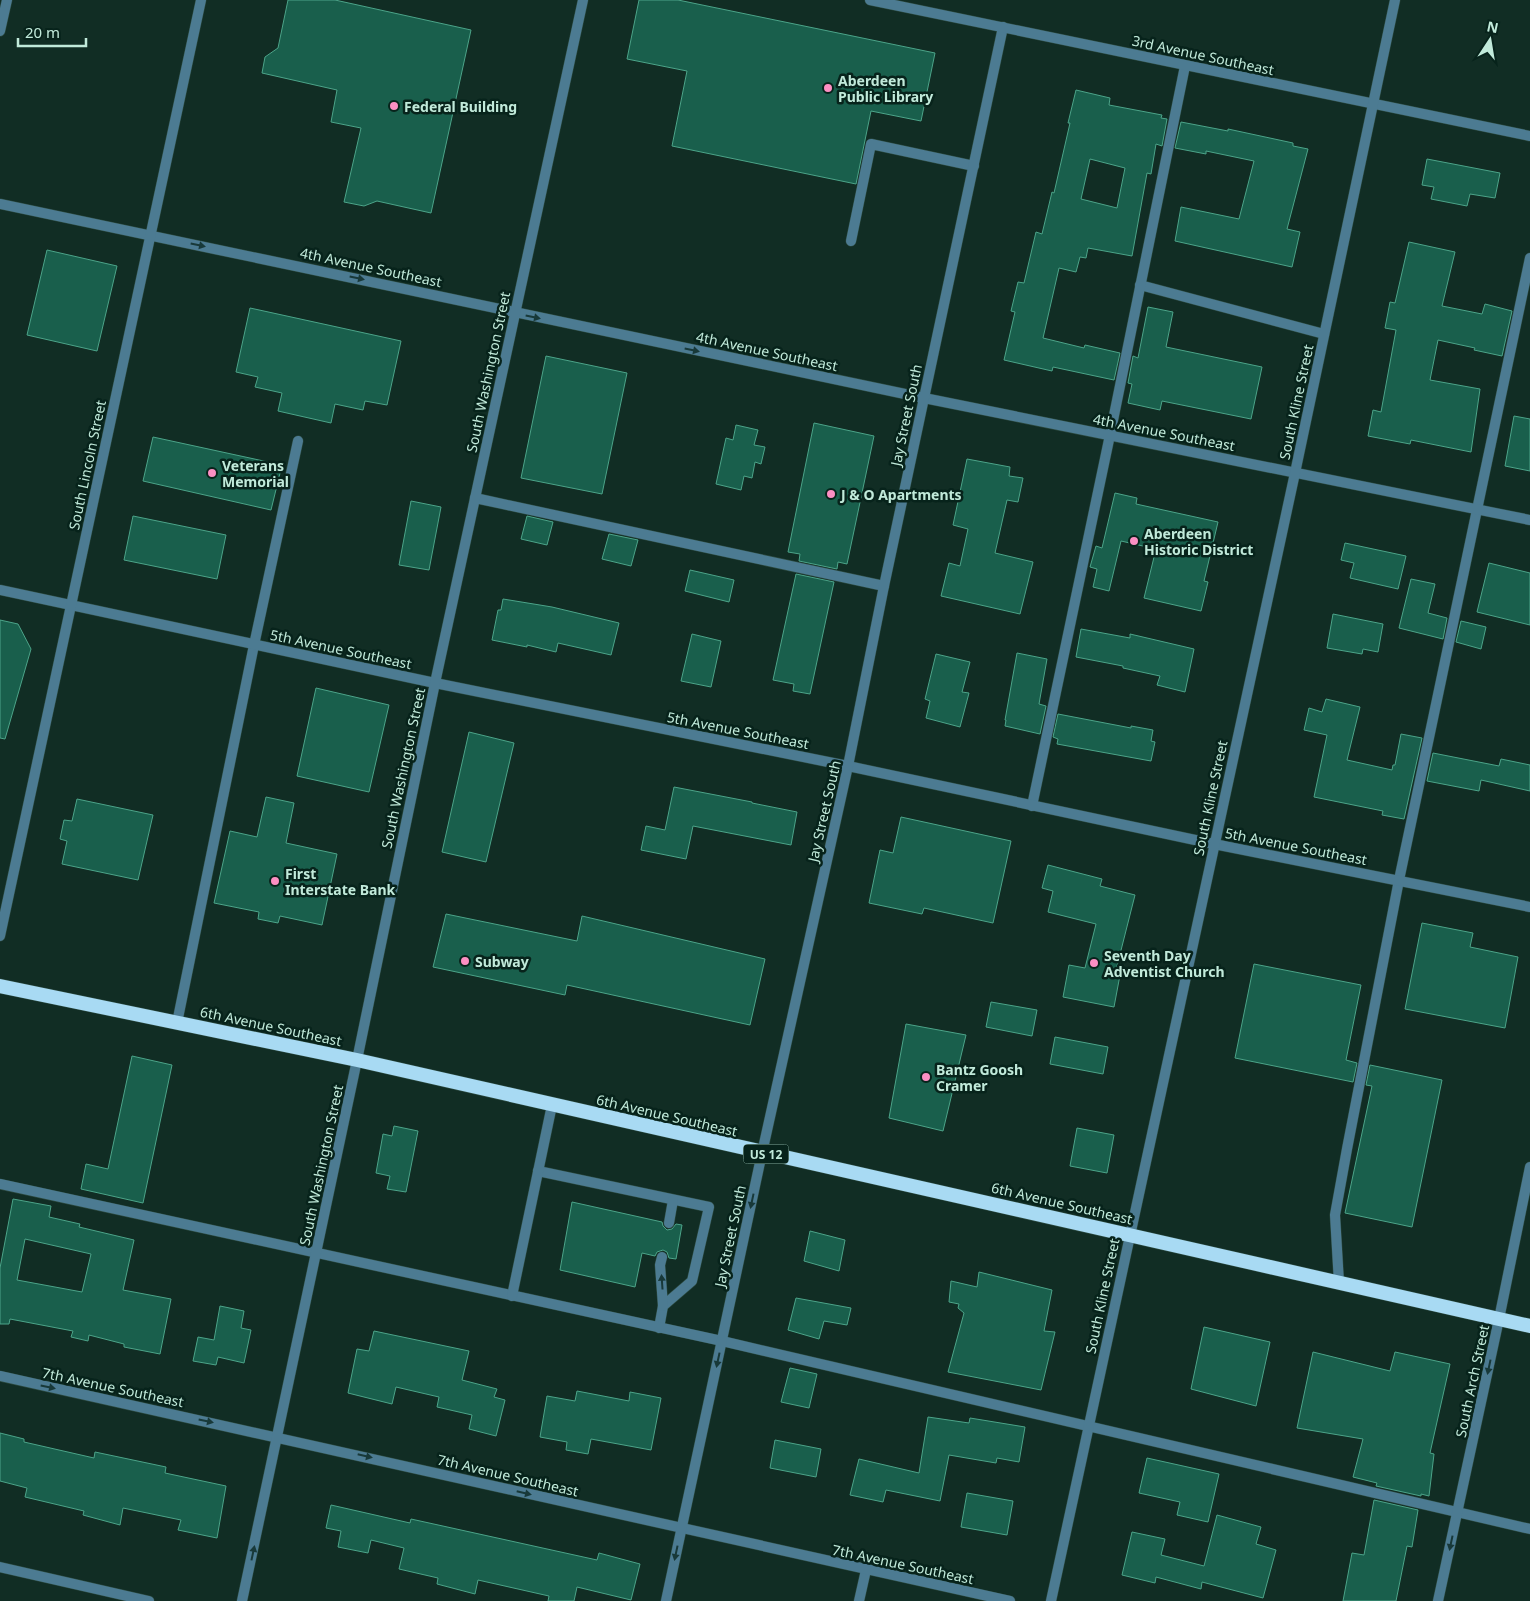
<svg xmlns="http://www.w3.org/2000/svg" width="1530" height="1601" font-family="'Noto Sans',sans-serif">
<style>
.building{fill:#195f4c;stroke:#4ca489;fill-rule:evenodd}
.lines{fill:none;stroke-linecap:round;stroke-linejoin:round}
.service-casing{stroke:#2d4b41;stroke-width:11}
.minor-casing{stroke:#2d4b41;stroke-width:11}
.tertiary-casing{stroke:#2d4b41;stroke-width:11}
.trunk-casing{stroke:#2d4b41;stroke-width:15}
.service{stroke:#4c7b92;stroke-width:10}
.minor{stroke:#4c7b92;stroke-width:10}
.tertiary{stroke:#4c7b92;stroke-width:10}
.trunk{stroke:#a8daf3;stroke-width:14}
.oneway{fill:#183939}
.poi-dot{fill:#fc8fc3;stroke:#07231b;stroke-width:2}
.labels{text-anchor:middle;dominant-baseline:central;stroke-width:5;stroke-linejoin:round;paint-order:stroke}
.shield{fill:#07231b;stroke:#89aea1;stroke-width:1}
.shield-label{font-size:12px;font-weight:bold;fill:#c1eada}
.street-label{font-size:14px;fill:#c1eada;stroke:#07231b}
.poi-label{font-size:14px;font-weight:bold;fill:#c1eada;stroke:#07231b;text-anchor:start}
</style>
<rect width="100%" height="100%" fill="#112d24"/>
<g class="building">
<path d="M 288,0 L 335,0 L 471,30 L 431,213 L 377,201 L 364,206 L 344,202 L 361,128 L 331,122 L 337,90 L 262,73 L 265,57 L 278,48 Z"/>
<path d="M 639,0 L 678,0 L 935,53 L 921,121 L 871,111 L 856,184 L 672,146 L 687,71 L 627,59 Z"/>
<path d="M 1076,90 L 1110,98 L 1109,105 L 1162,115 L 1161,118 L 1167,119 L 1162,146 L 1156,144 L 1151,174 L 1147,173 L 1132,256 L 1088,248 L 1086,258 L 1080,257 L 1076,272 L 1059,268 L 1043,338 L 1084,348 L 1085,345 L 1120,353 L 1114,380 L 1053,367 L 1052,371 L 1004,360 L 1015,312 L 1011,311 L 1018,282 L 1024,283 L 1036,232 L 1042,234 L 1052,192 L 1054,193 L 1070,123 L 1068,123 ZM 1090,159 L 1125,168 L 1117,208 L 1081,199 Z"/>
<path d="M 1181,122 L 1228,131 L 1228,129 L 1293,143 L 1293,146 L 1308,149 L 1287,229 L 1300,232 L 1292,267 L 1175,241 L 1181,207 L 1239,219 L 1254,161 L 1206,151 L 1206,154 L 1175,148 Z"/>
<path d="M 1427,159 L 1500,173 L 1495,198 L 1470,194 L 1467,206 L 1431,199 L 1434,187 L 1422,185 Z"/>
<path d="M 1409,242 L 1455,252 L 1442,306 L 1482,314 L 1485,304 L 1512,311 L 1502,356 L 1474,350 L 1475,348 L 1438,340 L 1430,380 L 1480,389 L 1471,452 L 1411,440 L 1410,444 L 1368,436 L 1373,410 L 1381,412 L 1396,330 L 1385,328 L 1390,302 L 1395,303 Z"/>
<path d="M 47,250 L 117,266 L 97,351 L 27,335 Z"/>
<path d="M 1148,307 L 1173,312 L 1166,347 L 1262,367 L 1251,419 L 1162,401 L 1160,410 L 1128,403 L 1132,384 L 1128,383 L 1133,356 L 1138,358 Z"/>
<path d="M 250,308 L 401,341 L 387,405 L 365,401 L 363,410 L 335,404 L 331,423 L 278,411 L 282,393 L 255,387 L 258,377 L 236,372 Z"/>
<path d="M 546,356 L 627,373 L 602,494 L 521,478 Z"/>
<path d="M 1514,416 L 1530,419 L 1530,471 L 1505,466 Z"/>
<path d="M 814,423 L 874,436 L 847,564 L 838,562 L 837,569 L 799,561 L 800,554 L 788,552 Z"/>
<path d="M 736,425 L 758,430 L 754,445 L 765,447 L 761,464 L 755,462 L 752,478 L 744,476 L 741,490 L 716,484 L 726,438 L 733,440 Z"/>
<path d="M 153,437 L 282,465 L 271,510 L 143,481 Z"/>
<path d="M 967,459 L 1010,467 L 1009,476 L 1023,478 L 1018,502 L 1007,500 L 995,553 L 1033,562 L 1020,614 L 941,596 L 949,563 L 960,566 L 968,529 L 953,525 Z"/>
<path d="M 1115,493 L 1137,498 L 1136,504 L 1218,522 L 1204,581 L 1208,582 L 1201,611 L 1144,598 L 1156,549 L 1121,541 L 1109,591 L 1093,587 L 1097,569 L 1090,567 L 1096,546 L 1102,548 Z"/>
<path d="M 411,501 L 441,507 L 429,570 L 399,565 Z"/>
<path d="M 133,516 L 226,535 L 217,579 L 124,560 Z"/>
<path d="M 527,516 L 553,522 L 547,545 L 521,539 Z"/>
<path d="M 609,534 L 638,540 L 631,566 L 602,559 Z"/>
<path d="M 1345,543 L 1406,556 L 1398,589 L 1350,578 L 1354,563 L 1341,560 Z"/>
<path d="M 1489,563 L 1530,573 L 1530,625 L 1477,612 Z"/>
<path d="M 690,570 L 734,580 L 729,602 L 685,591 Z"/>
<path d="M 796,574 L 834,582 L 810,694 L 793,691 L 794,684 L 773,680 Z"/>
<path d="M 1411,579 L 1435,584 L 1428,613 L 1447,618 L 1443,639 L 1399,628 Z"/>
<path d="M 503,599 L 552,607 L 619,623 L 611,655 L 558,643 L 556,652 L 527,645 L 527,647 L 492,640 L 498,610 L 501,610 Z"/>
<path d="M 1333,614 L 1383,624 L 1378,652 L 1363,649 L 1362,654 L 1327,648 Z"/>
<path d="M 0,620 L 18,624 L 31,649 L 5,739 L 0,738 Z"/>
<path d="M 1461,621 L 1486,627 L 1481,649 L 1456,642 Z"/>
<path d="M 1081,629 L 1130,638 L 1130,634 L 1194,649 L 1185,692 L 1157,685 L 1160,676 L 1123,668 L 1123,666 L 1076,657 Z"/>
<path d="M 692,634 L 721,641 L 711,687 L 681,681 Z"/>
<path d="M 1017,653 L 1047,659 L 1039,704 L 1046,706 L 1040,734 L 1005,726 L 1006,720 L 1005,720 Z"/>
<path d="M 936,654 L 970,662 L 962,692 L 969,693 L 960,727 L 926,718 L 930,701 L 925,699 Z"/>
<path d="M 316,688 L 389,705 L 369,792 L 297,776 Z"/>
<path d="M 1326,699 L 1360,707 L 1347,760 L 1392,770 L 1393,765 L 1395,765 L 1401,734 L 1422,738 L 1404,819 L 1382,815 L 1383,811 L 1314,797 L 1327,735 L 1304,730 L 1309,708 L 1322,712 Z"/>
<path d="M 1058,714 L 1131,728 L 1131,726 L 1153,730 L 1151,741 L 1155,742 L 1151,761 L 1057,744 L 1058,739 L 1053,737 Z"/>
<path d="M 469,732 L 514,743 L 486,862 L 442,852 Z"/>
<path d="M 1433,753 L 1499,766 L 1501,759 L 1530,765 L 1530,791 L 1481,780 L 1479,791 L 1427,781 Z"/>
<path d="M 674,787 L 752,802 L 752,803 L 797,812 L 791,845 L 693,826 L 686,859 L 641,850 L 646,826 L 665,830 Z"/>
<path d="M 266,797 L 294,803 L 286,843 L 337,854 L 322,925 L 280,916 L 278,923 L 258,919 L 259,912 L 214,903 L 230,831 L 257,837 Z"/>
<path d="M 77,799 L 153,815 L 138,880 L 62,864 L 67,841 L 60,839 L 64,820 L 72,821 Z"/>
<path d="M 901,817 L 1011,841 L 993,923 L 924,908 L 922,914 L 869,903 L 880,850 L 893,853 Z"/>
<path d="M 1048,865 L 1102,879 L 1100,886 L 1135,895 L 1115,974 L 1120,975 L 1114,1007 L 1063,997 L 1069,965 L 1085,968 L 1096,924 L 1048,912 L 1053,891 L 1042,888 Z"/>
<path d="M 446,914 L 577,941 L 582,916 L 765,959 L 750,1025 L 567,985 L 565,995 L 433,967 Z"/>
<path d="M 1422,923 L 1473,933 L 1470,947 L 1518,957 L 1505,1028 L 1405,1009 Z"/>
<path d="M 1254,964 L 1361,985 L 1346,1060 L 1357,1063 L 1353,1082 L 1235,1058 Z"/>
<path d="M 991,1002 L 1037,1010 L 1032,1036 L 986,1027 Z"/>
<path d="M 906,1024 L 966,1035 L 943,1131 L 889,1118 Z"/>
<path d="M 1055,1037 L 1108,1047 L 1103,1074 L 1050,1064 Z"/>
<path d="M 132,1056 L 172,1065 L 143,1203 L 81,1189 L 86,1164 L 108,1169 Z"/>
<path d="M 1370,1065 L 1442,1080 L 1412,1227 L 1345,1213 L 1372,1086 L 1366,1085 Z"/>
<path d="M 394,1126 L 418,1131 L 406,1192 L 387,1189 L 390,1176 L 376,1173 L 383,1134 L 392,1136 Z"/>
<path d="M 1077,1128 L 1114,1135 L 1107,1173 L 1070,1166 Z"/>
<path d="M 13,1199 L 51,1206 L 49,1217 L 80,1224 L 79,1227 L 134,1240 L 123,1290 L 171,1299 L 160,1354 L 124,1347 L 124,1344 L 89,1335 L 88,1341 L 71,1337 L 73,1331 L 10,1319 L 9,1324 L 0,1324 L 0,1268 ZM 25,1239 L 91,1254 L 82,1292 L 17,1280 Z"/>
<path d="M 572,1202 L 662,1222 L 663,1226 L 667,1230 L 672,1229 L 676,1224 L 682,1225 L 676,1259 L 669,1258 L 667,1252 L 663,1250 L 657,1252 L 655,1256 L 642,1253 L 635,1287 L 560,1270 Z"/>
<path d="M 810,1231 L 845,1240 L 839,1271 L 804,1261 Z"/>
<path d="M 979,1272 L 1052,1290 L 1044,1331 L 1055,1332 L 1041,1390 L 948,1372 L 964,1313 L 958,1308 L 959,1304 L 949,1302 L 951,1281 L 977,1287 Z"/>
<path d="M 796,1298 L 851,1308 L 847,1325 L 824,1321 L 819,1339 L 788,1330 Z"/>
<path d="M 220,1306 L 244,1311 L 241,1328 L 251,1330 L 244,1363 L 218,1357 L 216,1365 L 193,1361 L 198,1337 L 214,1340 Z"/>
<path d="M 1204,1327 L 1270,1342 L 1256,1406 L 1191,1389 Z"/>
<path d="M 374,1331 L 469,1351 L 462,1380 L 497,1389 L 494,1397 L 505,1400 L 496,1436 L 469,1429 L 472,1415 L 437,1407 L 439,1397 L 396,1387 L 392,1404 L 348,1393 L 357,1349 L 369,1351 Z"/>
<path d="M 1313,1352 L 1390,1371 L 1395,1352 L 1450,1364 L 1430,1453 L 1434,1454 L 1429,1496 L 1421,1494 L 1421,1496 L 1376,1486 L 1377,1483 L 1353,1477 L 1363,1439 L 1297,1428 Z"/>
<path d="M 790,1368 L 817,1374 L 809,1408 L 781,1402 Z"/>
<path d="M 577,1391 L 629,1401 L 630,1392 L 661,1398 L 651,1450 L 591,1439 L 588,1454 L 566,1450 L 567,1442 L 540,1437 L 547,1396 L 575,1401 Z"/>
<path d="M 928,1417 L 969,1423 L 970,1418 L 1025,1427 L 1019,1462 L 997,1458 L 996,1463 L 949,1455 L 940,1501 L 886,1490 L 883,1502 L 850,1495 L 859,1459 L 919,1473 Z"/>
<path d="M 0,1433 L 24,1439 L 24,1442 L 94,1458 L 95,1452 L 166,1467 L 165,1473 L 226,1486 L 217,1538 L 178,1530 L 181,1520 L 123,1508 L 120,1525 L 83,1515 L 84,1511 L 25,1497 L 27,1488 L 0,1481 Z"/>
<path d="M 775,1440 L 821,1449 L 816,1477 L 770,1468 Z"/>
<path d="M 1147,1458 L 1219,1474 L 1208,1522 L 1177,1515 L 1180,1502 L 1139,1493 Z"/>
<path d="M 967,1493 L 1013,1501 L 1007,1535 L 961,1527 Z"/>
<path d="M 1374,1500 L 1418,1510 L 1412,1547 L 1407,1546 L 1396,1601 L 1343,1601 L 1352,1553 L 1364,1555 Z"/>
<path d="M 331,1505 L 410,1523 L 411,1519 L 597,1560 L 599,1553 L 640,1564 L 631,1600 L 577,1587 L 574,1601 L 548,1601 L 549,1596 L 478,1580 L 475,1594 L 437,1584 L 438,1578 L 399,1569 L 404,1548 L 371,1540 L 368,1553 L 338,1547 L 341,1531 L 326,1528 Z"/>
<path d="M 1217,1515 L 1261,1527 L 1256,1544 L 1276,1550 L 1263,1598 L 1202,1582 L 1201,1589 L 1156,1577 L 1155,1583 L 1122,1575 L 1132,1532 L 1165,1539 L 1161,1555 L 1204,1566 Z"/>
</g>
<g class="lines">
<defs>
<g id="service">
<path d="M 0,31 L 7,0"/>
<path d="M 851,241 L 871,144 L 974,166"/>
<path d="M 1140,285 L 1324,334"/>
<path d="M 475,498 L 884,586"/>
<path d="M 1032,806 L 1110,435 L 1185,66"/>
<path d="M 177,1023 L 254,645 L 298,441"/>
<path d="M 538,1171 L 709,1207 L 692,1281 L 663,1306 L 659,1328"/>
<path d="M 0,1184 L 722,1341 L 1530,1529"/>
<path d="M 669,1223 L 673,1200"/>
<path d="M 662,1257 L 660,1265 L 663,1306"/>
<path d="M 1339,1283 L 1335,1215 L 1347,1149 L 1399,880 L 1530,258"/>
<path d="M 512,1296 L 552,1105"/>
<path d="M 0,1567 L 149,1601"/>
<path d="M 859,1601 L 866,1570"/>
</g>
<g id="minor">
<path d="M 0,204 L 924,398 L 1530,520"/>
<path d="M 0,590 L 435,683 L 848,766 L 1214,844 L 1530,907"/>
<path d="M 0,1376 C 337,1449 673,1529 1010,1601"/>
<path d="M 242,1601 L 357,1060"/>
<path d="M 666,1601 L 762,1153 L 848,766 L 884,586 L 1003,27"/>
<path d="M 1438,1601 L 1499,1319 L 1530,1167"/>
</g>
<g id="tertiary">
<path d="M 870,0 L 1530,136"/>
<path d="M 0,936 L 201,0"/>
<path d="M 357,1060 L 435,683 L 583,0"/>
<path d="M 1051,1601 L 1295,473 L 1395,0"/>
</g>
<path id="trunk" d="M 0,986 L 357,1060 L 1530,1326"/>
</defs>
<use href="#service" class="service-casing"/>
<use href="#minor" class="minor-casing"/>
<use href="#tertiary" class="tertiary-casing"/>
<use href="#trunk" class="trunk-casing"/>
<use href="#service" class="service"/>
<use href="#minor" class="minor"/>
<use href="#tertiary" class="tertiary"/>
<use href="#trunk" class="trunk"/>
</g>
<defs><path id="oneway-solid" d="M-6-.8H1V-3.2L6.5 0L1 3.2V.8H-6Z" transform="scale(1.25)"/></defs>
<g class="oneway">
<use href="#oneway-solid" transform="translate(198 245) rotate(12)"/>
<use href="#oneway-solid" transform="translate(357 278) rotate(12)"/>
<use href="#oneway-solid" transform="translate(533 317) rotate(12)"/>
<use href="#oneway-solid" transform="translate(692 350) rotate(12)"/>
<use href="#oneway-solid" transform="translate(752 1201) rotate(102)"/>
<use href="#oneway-solid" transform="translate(662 1282) rotate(-94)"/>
<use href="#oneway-solid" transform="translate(718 1360) rotate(102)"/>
<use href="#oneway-solid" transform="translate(1489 1367) rotate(102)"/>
<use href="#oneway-solid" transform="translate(48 1387) rotate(12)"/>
<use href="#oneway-solid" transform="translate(206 1421) rotate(12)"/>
<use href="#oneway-solid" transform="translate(365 1456) rotate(13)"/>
<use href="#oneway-solid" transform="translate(524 1493) rotate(13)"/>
<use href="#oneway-solid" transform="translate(1451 1543) rotate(102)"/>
<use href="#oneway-solid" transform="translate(253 1553) rotate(-78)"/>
<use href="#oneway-solid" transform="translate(676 1553) rotate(102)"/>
</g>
<g class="poi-dot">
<circle cx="828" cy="88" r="5"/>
<circle cx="394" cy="106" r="5"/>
<circle cx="212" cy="473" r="5"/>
<circle cx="831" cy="494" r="5"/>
<circle cx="1134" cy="541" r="5"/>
<circle cx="275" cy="881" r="5"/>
<circle cx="465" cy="961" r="5"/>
<circle cx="1094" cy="963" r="5"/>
<circle cx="926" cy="1077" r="5"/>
</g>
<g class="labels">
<rect class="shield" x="743.5" y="1144.5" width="45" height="19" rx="4"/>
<g class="shield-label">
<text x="766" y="1154">US 12</text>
</g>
<g class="street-label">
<text transform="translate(1203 55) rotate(12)">3rd Avenue Southeast</text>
<text transform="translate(371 267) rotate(12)">4th Avenue Southeast</text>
<text transform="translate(767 351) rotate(12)">4th Avenue Southeast</text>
<text transform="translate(488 372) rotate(-78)">South Washington Street</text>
<text transform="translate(1296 402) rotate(-78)">South Kline Street</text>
<text transform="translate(906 415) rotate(-78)">Jay Street South</text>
<text transform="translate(1164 432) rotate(11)">4th Avenue Southeast</text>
<text transform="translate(87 465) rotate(-78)">South Lincoln Street</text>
<text transform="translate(341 649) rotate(12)">5th Avenue Southeast</text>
<text transform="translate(738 730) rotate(11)">5th Avenue Southeast</text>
<text transform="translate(403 768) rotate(-78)">South Washington Street</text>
<text transform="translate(1210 798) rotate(-78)">South Kline Street</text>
<text transform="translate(824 811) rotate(-77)">Jay Street South</text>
<text transform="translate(1296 846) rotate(11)">5th Avenue Southeast</text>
<text transform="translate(271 1026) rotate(12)">6th Avenue Southeast</text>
<text transform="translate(667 1115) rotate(13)">6th Avenue Southeast</text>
<text transform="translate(321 1165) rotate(-78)">South Washington Street</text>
<text transform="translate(1062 1203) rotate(13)">6th Avenue Southeast</text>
<text transform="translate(730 1236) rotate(-78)">Jay Street South</text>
<text transform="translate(1102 1296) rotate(-78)">South Kline Street</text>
<text transform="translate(1472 1381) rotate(-78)">South Arch Street</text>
<text transform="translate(113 1387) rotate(12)">7th Avenue Southeast</text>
<text transform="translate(508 1475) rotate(13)">7th Avenue Southeast</text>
<text transform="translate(903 1564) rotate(12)">7th Avenue Southeast</text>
</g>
<g class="poi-label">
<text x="838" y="80">Aberdeen<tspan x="838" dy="16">Public Library</tspan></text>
<text x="404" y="106">Federal Building</text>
<text x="222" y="465">Veterans<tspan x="222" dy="16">Memorial</tspan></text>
<text x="841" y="494">J &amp; O Apartments</text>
<text x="1144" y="533">Aberdeen<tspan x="1144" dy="16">Historic District</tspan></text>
<text x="285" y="873">First<tspan x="285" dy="16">Interstate Bank</tspan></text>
<text x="1104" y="955">Seventh Day<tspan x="1104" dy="16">Adventist Church</tspan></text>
<text x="475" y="961">Subway</text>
<text x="936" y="1069">Bantz Goosh<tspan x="936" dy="16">Cramer</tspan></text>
</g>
</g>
<g transform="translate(1490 40) rotate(12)" stroke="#07231b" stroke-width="4" paint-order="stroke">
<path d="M0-4L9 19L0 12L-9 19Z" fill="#c1eada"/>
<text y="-8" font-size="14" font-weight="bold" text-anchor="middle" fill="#c1eada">N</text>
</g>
<path d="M18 38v8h68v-8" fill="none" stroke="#c1eada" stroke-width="2.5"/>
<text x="25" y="38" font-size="15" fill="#c1eada" stroke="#07231b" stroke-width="4" paint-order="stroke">20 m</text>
</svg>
